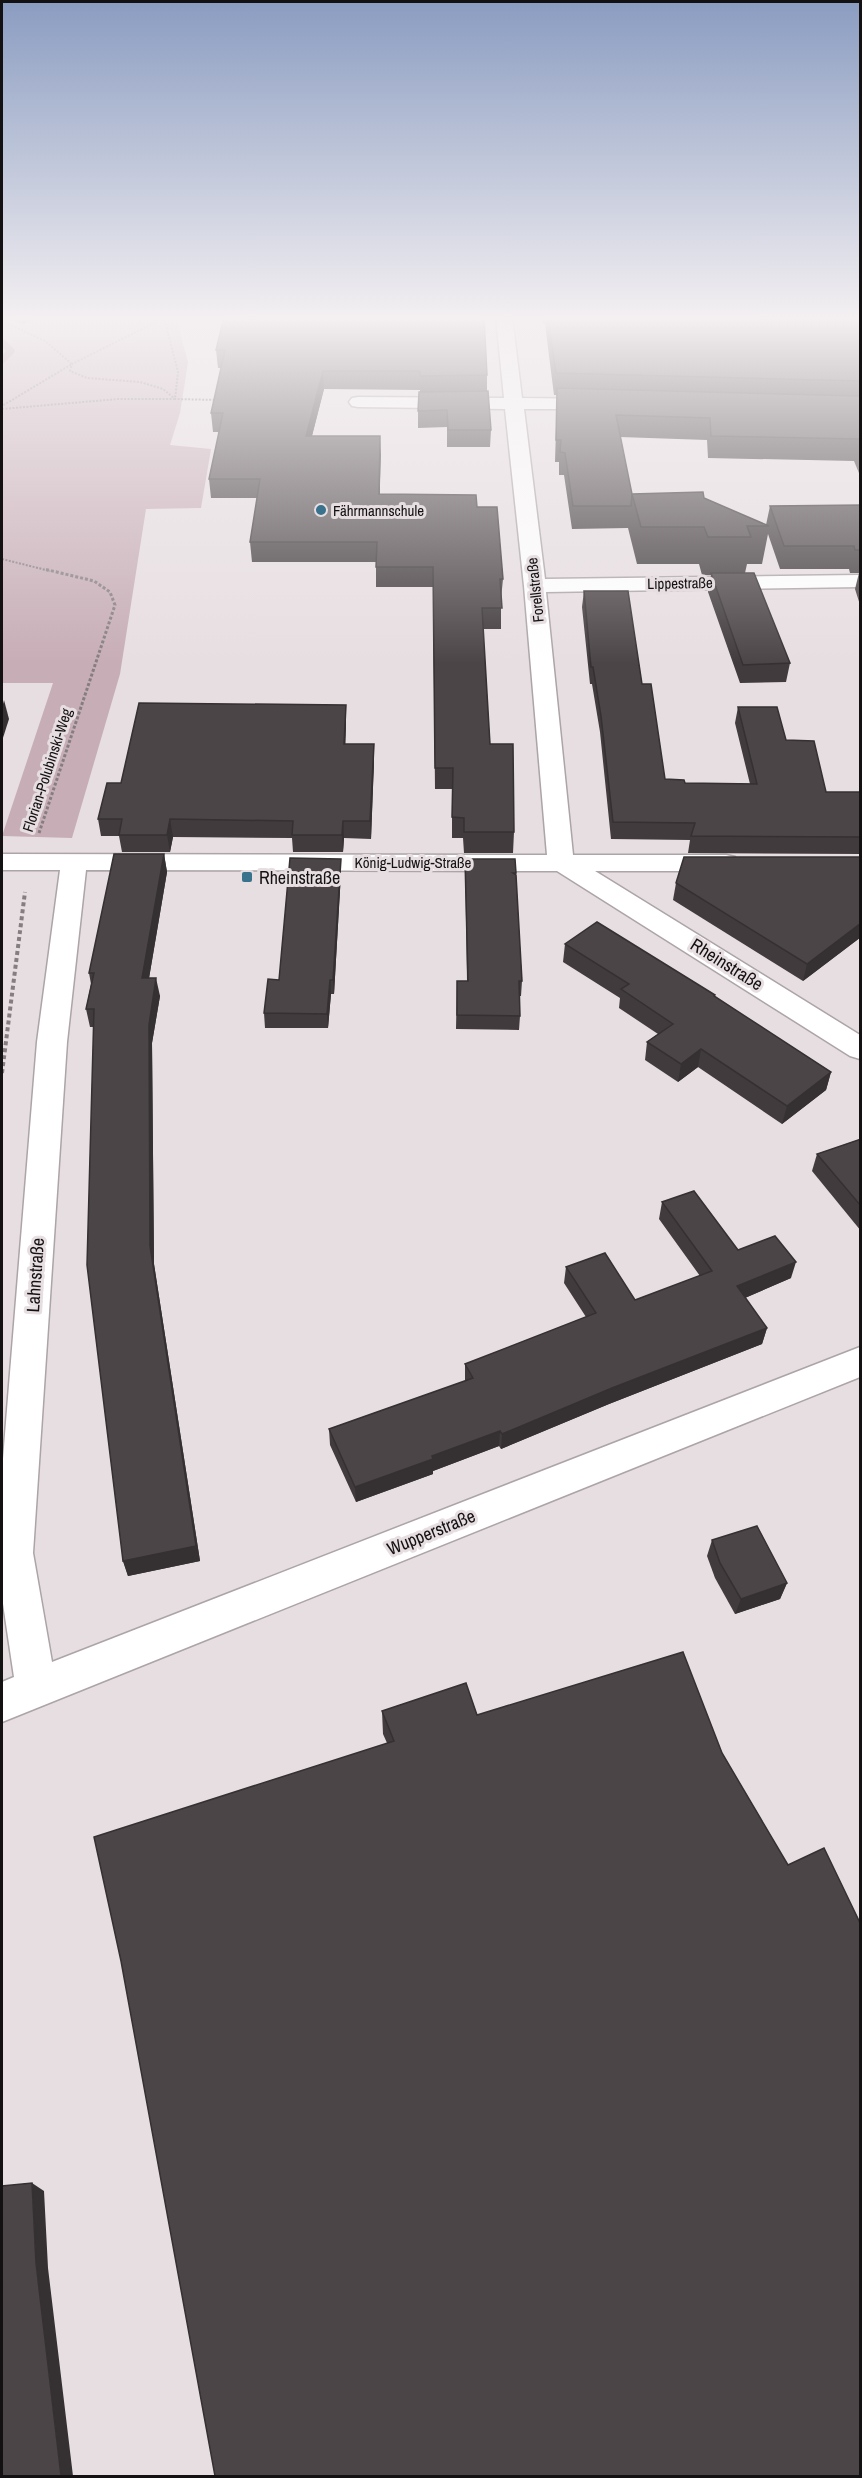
<svg xmlns="http://www.w3.org/2000/svg" width="862" height="2478" font-family="'Archivo Narrow',sans-serif">
<style>
.green{fill:#c7adb6}
.lines{fill:none;stroke-linecap:round;stroke-linejoin:round}
.stream{stroke:#9e7886;stroke-width:7}
.street-casing{stroke:#aca4a7;stroke-width:3}
.path-far2{stroke:#857e80;stroke-width:2;stroke-dasharray:2 1.5;stroke-linecap:butt}
.path-far1{stroke:#857e80;stroke-width:3;stroke-dasharray:3 2;stroke-linecap:butt}
.path{stroke:#857e80;stroke-width:4;stroke-dasharray:4 3;stroke-linecap:butt}
.street{fill:#fff;fill-rule:evenodd}
.wall{fill:#413b3d}
.shaded-wall{fill:#353032}
.building{fill:#4c4547;stroke:#353032;stroke-width:1.5}
.poi-dot{fill:#39728c;stroke:#e7dee1;stroke-width:2}
.labels{text-anchor:middle;dominant-baseline:central;stroke-width:6;stroke-linejoin:round;paint-order:stroke}
.far-poi-label{font-size:15px;fill:#141112;stroke:#e7dee1;text-anchor:start}
.far-street-label{font-size:15px;fill:#141112;stroke:#e7dee1}
.poi-label{font-size:18px;fill:#141112;stroke:#e7dee1;text-anchor:start}
.street-label{font-size:18px;fill:#141112;stroke:#e7dee1}
</style>
<rect width="100%" height="100%" fill="#e7dee1"/>
<path class="green" d="M 2,317 L 176,317 L 188,362 L 180,413 L 170,445 L 211,449 L 201,508 L 146,509 L 120,674 L 72,838 L 2,836 L 53,683 L 2,683 Z"/>
<g class="lines">
<path class="stream" d="M 2,342 L 11,351 L 2,360"/>
<defs>
<path id="street" d="M 496,317 L 512,317 L 522,398 L 601,399 L 607,400 L 610,404 L 607,408 L 601,409 L 524,409 L 545,579 L 860,575 L 860,587 L 546,592 L 573,855 L 726,855 L 735,857 L 739,863 L 735,869 L 726,871 L 595,871 L 860,1035 L 860,1059 L 850,1056 L 557,871 L 86,870 L 67,1042 L 33,1553 L 52,1662 L 860,1347 L 860,1377 L 2,1722 L 2,1682 L 14,1677 L 2,1597 L 2,1471 L 37,1042 L 60,870 L 2,870 L 2,854 L 547,855 L 524,586 L 505,409 L 358,407 L 352,406 L 349,402 L 352,398 L 358,397 L 504,398 Z"/>
</defs>
<use href="#street" class="street-casing"/>
<g class="path-far2">
<path d="M 164,318 L 72,364 L 70,371 L 87,378 L 140,382 L 163,389 L 175,399 L 217,400"/>
<path d="M 2,321 L 45,341 L 72,364 L 2,406"/>
<path d="M 2,409 L 118,399 L 175,399 L 178,372 L 164,318"/>
<path d="M 2,559 L 50,571"/>
</g>
<path class="path-far1" d="M 39,833 L 115,605 L 110,592 L 94,581 L 44,569"/>
<path class="path" d="M 2,1073 L 25,892"/>
<use href="#street" class="street"/>
</g>
<g class="wall">
<path d="M 4,317 L 40,317 L 23,324 Z"/>
<path d="M 224,317 L 487,375 L 487,391 L 491,430 L 490,447 L 447,447 L 447,427 L 418,428 L 418,411 L 420,390 L 324,389 L 312,436 L 380,436 L 380,494 L 477,507 L 503,579 L 501,599 L 501,629 L 483,629 L 490,744 L 514,832 L 513,853 L 464,853 L 463,838 L 452,838 L 452,789 L 435,789 L 433,587 L 376,587 L 376,562 L 252,562 L 250,542 L 257,498 L 211,498 L 209,479 L 219,432 L 213,432 L 211,413 L 221,368 L 218,368 L 216,350 Z"/>
<path d="M 542,317 L 861,317 L 861,478 L 854,461 L 708,458 L 707,440 L 620,437 L 632,494 L 704,498 L 766,525 L 770,506 L 861,505 L 861,608 L 855,589 L 859,573 L 850,573 L 849,569 L 780,569 L 768,534 L 762,564 L 747,564 L 745,573 L 790,663 L 786,682 L 740,683 L 708,592 L 711,575 L 702,575 L 699,564 L 637,564 L 628,528 L 572,529 L 564,475 L 559,475 L 559,462 L 555,462 L 557,395 L 554,395 L 545,324 L 543,324 Z"/>
<path d="M 584,591 L 642,684 L 665,779 L 685,783 L 750,784 L 735,723 L 738,707 L 786,740 L 826,792 L 861,792 L 861,854 L 688,853 L 690,840 L 611,839 L 600,732 L 592,684 L 590,684 L 582,607 Z"/>
<path d="M 346,705 L 346,722 L 345,744 L 374,744 L 374,761 L 371,839 L 344,838 L 343,852 L 293,852 L 292,838 L 173,837 L 170,852 L 122,852 L 119,836 L 101,836 L 98,819 L 121,783 Z"/>
<path d="M 164,854 L 167,872 L 149,978 L 160,996 L 152,1043 L 154,1264 L 200,1561 L 128,1576 L 123,1561 L 93,1027 L 90,1027 L 86,1009 L 91,984 L 89,973 Z"/>
<path d="M 861,857 L 861,937 L 803,981 L 673,900 L 676,883 Z"/>
<path d="M 341,859 L 341,873 L 334,994 L 331,994 L 328,1028 L 265,1028 L 264,1013 L 279,980 Z"/>
<path d="M 465,859 L 515,859 L 522,981 L 521,996 L 519,996 L 520,1016 L 519,1030 L 456,1029 L 457,981 L 467,981 Z"/>
<path d="M 565,944 L 715,997 L 831,1072 L 826,1090 L 782,1124 L 698,1067 L 678,1082 L 645,1060 L 647,1042 L 658,1034 L 619,1008 L 620,998 L 563,962 Z"/>
<path d="M 861,1139 L 861,1231 L 812,1171 L 817,1154 Z"/>
<path d="M 662,1202 L 738,1250 L 791,1278 L 745,1298 L 767,1328 L 762,1344 L 609,1404 L 501,1449 L 499,1446 L 433,1471 L 433,1474 L 356,1502 L 330,1445 L 329,1429 L 465,1381 L 465,1364 L 586,1317 L 564,1283 L 566,1267 L 635,1300 L 700,1276 L 659,1219 Z"/>
<path d="M 712,1540 L 787,1583 L 780,1599 L 735,1614 L 715,1578 L 707,1556 Z"/>
<path d="M 382,1711 L 477,1715 L 722,1753 L 788,1865 L 861,1925 L 387,1743 L 383,1734 Z"/>
</g>
<g class="shaded-wall">
<path d="M 22,317 L 40,317 L 23,324 Z"/>
<path d="M 323,371 L 324,389 L 307,455 L 306,436 Z"/>
<path d="M 380,436 L 381,455 L 379,514 L 379,494 Z"/>
<path d="M 4,700 L 9,719 L 2,741 L 2,708 Z"/>
<path d="M 346,705 L 346,722 L 345,761 L 344,744 Z"/>
<path d="M 374,744 L 374,761 L 371,839 L 370,821 Z"/>
<path d="M 170,819 L 173,837 L 170,852 L 167,835 Z"/>
<path d="M 343,821 L 344,838 L 343,852 L 342,835 Z"/>
<path d="M 164,854 L 167,872 L 146,996 L 142,978 Z"/>
<path d="M 341,859 L 341,873 L 334,994 L 333,980 Z"/>
<path d="M 861,923 L 861,937 L 803,981 L 807,964 Z"/>
<path d="M 156,978 L 160,996 L 152,1043 L 154,1264 L 200,1561 L 128,1576 L 123,1561 L 150,1246 L 149,1025 Z"/>
<path d="M 330,980 L 331,994 L 328,1028 L 327,1014 Z"/>
<path d="M 701,1049 L 698,1067 L 678,1082 L 681,1064 Z"/>
<path d="M 831,1072 L 826,1090 L 782,1124 L 787,1106 Z"/>
<path d="M 796,1262 L 791,1278 L 733,1303 L 737,1286 Z"/>
<path d="M 767,1328 L 762,1344 L 609,1404 L 501,1449 L 502,1434 L 612,1388 Z"/>
<path d="M 500,1431 L 499,1446 L 433,1471 L 433,1474 L 356,1502 L 355,1487 L 432,1456 Z"/>
<path d="M 787,1583 L 780,1599 L 735,1614 L 741,1599 Z"/>
<path d="M 32,2183 L 44,2191 L 48,2268 L 73,2476 L 61,2476 L 36,2263 Z"/>
</g>
<g class="building">
<path d="M 224,317 L 484,317 L 487,375 L 420,376 L 420,371 L 323,371 L 306,436 L 380,436 L 379,494 L 476,495 L 477,507 L 497,507 L 503,579 L 500,579 L 502,608 L 482,608 L 490,744 L 513,744 L 514,832 L 464,832 L 464,818 L 452,817 L 453,768 L 435,768 L 433,567 L 376,567 L 377,542 L 250,542 L 260,479 L 209,479 L 223,413 L 211,413 L 225,350 L 216,350 Z"/>
<path d="M 548,317 L 861,317 L 861,381 L 556,373 Z"/>
<path d="M 557,388 L 861,396 L 861,443 L 859,439 L 711,436 L 710,418 L 616,415 L 632,494 L 631,506 L 573,506 L 565,453 L 560,452 L 561,440 L 556,440 Z"/>
<path d="M 488,391 L 491,430 L 448,430 L 447,410 L 418,411 L 419,392 Z"/>
<path d="M 703,492 L 704,498 L 769,526 L 747,526 L 751,537 L 708,537 L 704,527 L 641,527 L 632,494 Z"/>
<path d="M 861,505 L 861,550 L 855,550 L 854,546 L 784,546 L 770,506 Z"/>
<path d="M 711,573 L 754,573 L 790,663 L 743,665 Z"/>
<path d="M 584,591 L 628,591 L 642,684 L 651,684 L 665,779 L 684,780 L 685,783 L 757,784 L 738,707 L 777,707 L 786,740 L 814,741 L 826,792 L 861,792 L 861,837 L 691,836 L 695,823 L 613,822 L 601,716 L 593,667 L 591,667 Z"/>
<path d="M 139,703 L 346,705 L 344,744 L 374,744 L 370,821 L 343,821 L 342,835 L 292,835 L 293,821 L 170,819 L 167,835 L 119,835 L 122,819 L 98,819 L 107,783 L 121,783 Z"/>
<path d="M 114,854 L 164,854 L 142,978 L 156,978 L 149,1025 L 150,1246 L 196,1546 L 123,1561 L 87,1265 L 94,1009 L 86,1009 L 94,973 L 89,973 Z"/>
<path d="M 684,857 L 861,857 L 861,923 L 807,964 L 676,883 Z"/>
<path d="M 290,858 L 341,859 L 333,980 L 330,980 L 327,1014 L 264,1013 L 268,979 L 279,980 Z"/>
<path d="M 465,859 L 515,859 L 516,873 L 513,873 L 516,875 L 522,981 L 519,981 L 520,1016 L 457,1015 L 457,981 L 468,981 Z"/>
<path d="M 597,922 L 715,995 L 714,996 L 831,1072 L 787,1106 L 701,1049 L 681,1064 L 647,1042 L 673,1024 L 621,989 L 629,984 L 565,944 Z"/>
<path d="M 861,1139 L 861,1206 L 817,1154 Z"/>
<path d="M 694,1191 L 738,1250 L 775,1236 L 796,1262 L 737,1286 L 767,1328 L 612,1388 L 502,1434 L 500,1431 L 432,1456 L 433,1459 L 355,1487 L 329,1429 L 473,1378 L 465,1364 L 596,1313 L 566,1267 L 605,1253 L 635,1300 L 712,1271 L 662,1202 Z"/>
<path d="M 757,1526 L 787,1583 L 741,1599 L 720,1563 L 712,1540 Z"/>
<path d="M 683,1652 L 722,1753 L 788,1865 L 824,1848 L 861,1925 L 861,2476 L 215,2476 L 121,1961 L 94,1837 L 394,1741 L 382,1711 L 466,1683 L 477,1715 Z"/>
<path d="M 32,2183 L 36,2263 L 61,2476 L 2,2476 L 2,2186 Z"/>
</g>
<linearGradient id="sky" x2="0" y2="1"><stop stop-color="#8a9cc1"/><stop offset="0.48" stop-color="#f4f0f2"/><stop offset="1" stop-color="#f4f0f2" stop-opacity="0"/></linearGradient>
<rect width="862" height="664" fill="url(#sky)"/>
<g class="poi-dot">
<circle cx="321" cy="510" r="6"/>
<rect x="241" y="871" width="12" height="12" rx="3"/>
</g>
<g class="labels">
<g class="far-poi-label">
<text x="333" y="510">Fährmannschule</text>
</g>
<g class="far-street-label">
<text transform="translate(680 583) rotate(-1)">Lippestraße</text>
<text transform="translate(535 590) rotate(-96)">Forellstraße</text>
<text transform="translate(47 770) rotate(-72)">Florian-Polubinski-Weg</text>
<text x="413" y="862">König-Ludwig-Straße</text>
</g>
<g class="poi-label">
<text x="259" y="877">Rheinstraße</text>
</g>
<g class="street-label">
<text transform="translate(727 964) rotate(32)">Rheinstraße</text>
<text transform="translate(35 1275) rotate(-86)">Lahnstraße</text>
<text transform="translate(431 1532) rotate(-22)">Wupperstraße</text>
</g>
</g>
<rect width="862" height="2478" fill="none" stroke="#141112" stroke-width="6"/>
</svg>
